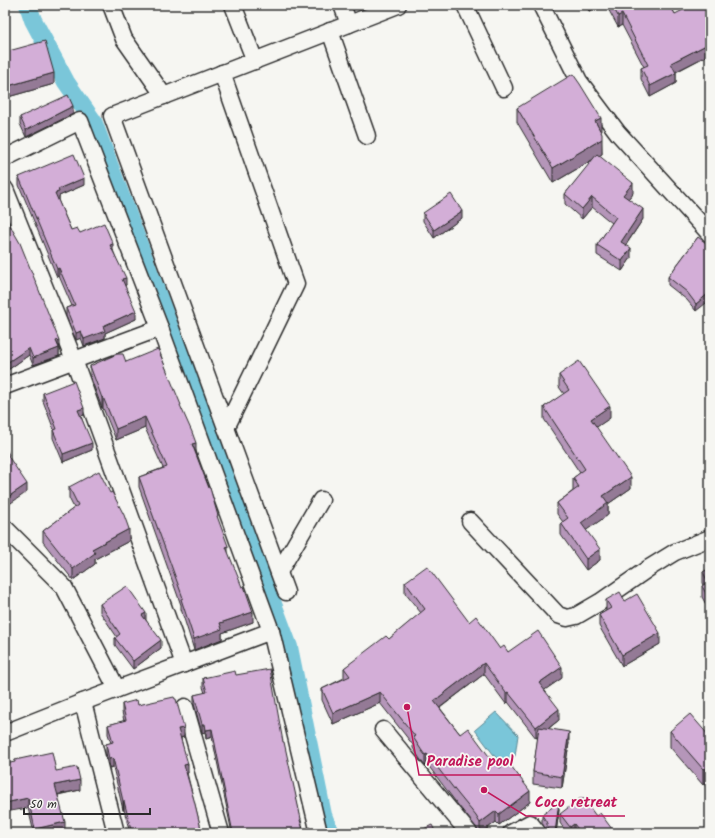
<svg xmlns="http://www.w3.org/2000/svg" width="715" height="838" font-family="Kalam,sans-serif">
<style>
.water{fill:#7ac6d9;stroke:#5a8893}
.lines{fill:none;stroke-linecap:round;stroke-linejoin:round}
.canal{stroke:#7ac6d9;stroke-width:18}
.minor-casing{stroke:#2b2b2b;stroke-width:19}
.minor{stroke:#f6f6f2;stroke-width:16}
.wall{fill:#b596b9;stroke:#2b2b2b}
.shaded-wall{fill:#947a96;stroke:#2b2b2b}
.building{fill:#d3aed7;stroke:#2b2b2b}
.leader{fill:none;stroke:#c2185b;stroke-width:1.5}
.callout-dot{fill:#c2185b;stroke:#f6f6f2;stroke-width:1.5}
.callout-label{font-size:15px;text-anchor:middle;font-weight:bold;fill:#c2185b;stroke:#f6f6f2;stroke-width:3.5;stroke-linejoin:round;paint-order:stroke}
</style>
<rect width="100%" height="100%" fill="#f6f6f2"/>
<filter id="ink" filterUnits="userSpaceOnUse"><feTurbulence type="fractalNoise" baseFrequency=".025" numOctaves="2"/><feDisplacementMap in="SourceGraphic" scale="8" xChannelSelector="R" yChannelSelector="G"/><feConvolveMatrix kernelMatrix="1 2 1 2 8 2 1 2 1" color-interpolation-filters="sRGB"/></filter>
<g filter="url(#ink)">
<path class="water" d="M 496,712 L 518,735 L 515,756 L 503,767 L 475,730 Z"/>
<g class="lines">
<path class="canal" d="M 28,5 L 33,20 L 66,82 L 93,121 L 289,647 L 323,815 L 330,833"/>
<defs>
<g id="minor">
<path d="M 111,5 L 124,39 L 164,96"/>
<path d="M 233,5 L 255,61"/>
<path d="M 342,5 L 349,24"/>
<path d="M 465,5 L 504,88"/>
<path d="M 541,5 L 579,81 L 618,133 L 710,234"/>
<path d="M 330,31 L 367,136"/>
<path d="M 222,73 L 296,284 L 226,428"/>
<path d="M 5,158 L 80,121 L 160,328 L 271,631 L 319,833"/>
<path d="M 5,189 L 74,360 L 184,664"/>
<path d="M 5,386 L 160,328"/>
<path d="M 470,521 L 558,615 L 567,618 L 576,616 L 600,602 L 649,568 L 675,552 L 710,538"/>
<path d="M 5,528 L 64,587 L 117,689"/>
<path d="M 279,572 L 321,500"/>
<path d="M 286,592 L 112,116 L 398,5"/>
<path d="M 83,702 L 116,833"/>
<path d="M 185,707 L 221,833"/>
<path d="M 383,730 L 469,833"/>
<path d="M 5,733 L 83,702 L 271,631"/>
<path d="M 511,833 L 530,823 L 538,833"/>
</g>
</defs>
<use href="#minor" class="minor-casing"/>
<use href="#minor" class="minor"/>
</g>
<g class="wall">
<path d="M 586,5 L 603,5 L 589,11 Z"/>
<path d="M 606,5 L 670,5 L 675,14 L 710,13 L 710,54 L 676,72 L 676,83 L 650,97 L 641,79 L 641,68 L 644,67 L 622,25 L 618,27 Z"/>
<path d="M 5,52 L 54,84 L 8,97 L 5,92 Z"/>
<path d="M 517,108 L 601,131 L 602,154 L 599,156 L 633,193 L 628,199 L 643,219 L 626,245 L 631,258 L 622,271 L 597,255 L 597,245 L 612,223 L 592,207 L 582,219 L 565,204 L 565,194 L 594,159 L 553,183 L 517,122 Z"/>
<path d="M 73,114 L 26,137 L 20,124 L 20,117 Z"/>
<path d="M 19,177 L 84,185 L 59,196 L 59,200 L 58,200 L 71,230 L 80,233 L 113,250 L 126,285 L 125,286 L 136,319 L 105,333 L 105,338 L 84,346 L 81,338 L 76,340 L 66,316 L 66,308 L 72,306 L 59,276 L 57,277 L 19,185 Z"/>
<path d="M 423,213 L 462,218 L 434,238 L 423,221 Z"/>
<path d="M 5,217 L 59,347 L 59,356 L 33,365 L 29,355 L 5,372 Z"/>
<path d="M 698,237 L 696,311 L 687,300 L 668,285 L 668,277 Z"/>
<path d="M 126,362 L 181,408 L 218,520 L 228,553 L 253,622 L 222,633 L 222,639 L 194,650 L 181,609 L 181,605 L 139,487 L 139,477 L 163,468 L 145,428 L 116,440 L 103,408 L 102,408 L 90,376 L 90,366 Z"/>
<path d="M 559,375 L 610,418 L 596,427 L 631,488 L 608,504 L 608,515 L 586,530 L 600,560 L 586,570 L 561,535 L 561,523 L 563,522 L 557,514 L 557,503 L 573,491 L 573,478 L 580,473 L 544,419 L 544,407 L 564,394 L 559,387 Z"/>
<path d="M 43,393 L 84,415 L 81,416 L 92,450 L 63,462 L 53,438 L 53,430 L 54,430 L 43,401 Z"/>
<path d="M 69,487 L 129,541 L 95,559 L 95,564 L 73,580 L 43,542 L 43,531 L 74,508 L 69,498 Z"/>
<path d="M 710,568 L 710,612 L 702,597 L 702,586 L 704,585 L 703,583 L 703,572 Z"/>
<path d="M 405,582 L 469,622 L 500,649 L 508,652 L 562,678 L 544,690 L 559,720 L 548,729 L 569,743 L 562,788 L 533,784 L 533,772 L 538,737 L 536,738 L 508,702 L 506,704 L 484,674 L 440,708 L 460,734 L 491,759 L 530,802 L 499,825 L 496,822 L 481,833 L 480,833 L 476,827 L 458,805 L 427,764 L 425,766 L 422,762 L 413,748 L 413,745 L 380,703 L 333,724 L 322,700 L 322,689 L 344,678 L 344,668 L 389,639 L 421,613 L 405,593 Z"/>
<path d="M 606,600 L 660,644 L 622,666 L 599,626 L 599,615 L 606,611 Z"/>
<path d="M 100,604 L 146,620 L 161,648 L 133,669 L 115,645 L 115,638 L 117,637 L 100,612 Z"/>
<path d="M 236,675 L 283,742 L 304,833 L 232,833 L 212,737 L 206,739 L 205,732 L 202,733 L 194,704 L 194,695 L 205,693 L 203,687 L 203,678 Z"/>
<path d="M 122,704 L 138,705 L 184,737 L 181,738 L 188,773 L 187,773 L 202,833 L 130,833 L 124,810 L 123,810 L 113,767 L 109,768 L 106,753 L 106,744 L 111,743 L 108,734 L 108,725 L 124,721 L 122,712 Z"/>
<path d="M 670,731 L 710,737 L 710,791 L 704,784 L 703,785 L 670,747 Z"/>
<path d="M 15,760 L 56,771 L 80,790 L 58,795 L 65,832 L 61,833 L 34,833 L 28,808 L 15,762 Z"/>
<path d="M 559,810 L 556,833 L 547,833 L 547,831 L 542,823 L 542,815 Z"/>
<path d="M 560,814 L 596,816 L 615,833 L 567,833 L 560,823 Z"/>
</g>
<g class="shaded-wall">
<path d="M 589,5 L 603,5 L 589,11 Z"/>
<path d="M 622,14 L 622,25 L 618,27 L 618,16 Z"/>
<path d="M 710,43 L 710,54 L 671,74 L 671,63 Z"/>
<path d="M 54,73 L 54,84 L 8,97 L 8,86 Z"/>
<path d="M 676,73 L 676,83 L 650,97 L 650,86 Z"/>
<path d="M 73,106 L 73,114 L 26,137 L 26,130 Z"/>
<path d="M 601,118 L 601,132 L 595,121 Z"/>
<path d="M 602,139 L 602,154 L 553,183 L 553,168 Z"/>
<path d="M 84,178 L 84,185 L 59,196 L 59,200 L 55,201 L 55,193 L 58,189 Z"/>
<path d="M 633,183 L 633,193 L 623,205 L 623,195 Z"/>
<path d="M 592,197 L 592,207 L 582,219 L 582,209 Z"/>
<path d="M 643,209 L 643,219 L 621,252 L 621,242 Z"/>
<path d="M 462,211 L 462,218 L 434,238 L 434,230 Z"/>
<path d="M 113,244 L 113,251 L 110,245 Z"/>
<path d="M 631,248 L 631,258 L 622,271 L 622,261 Z"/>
<path d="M 59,268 L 59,276 L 57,277 L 57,269 Z"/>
<path d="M 126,278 L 126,285 L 122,287 L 122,279 Z"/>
<path d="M 710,292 L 710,300 L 696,311 L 696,304 Z"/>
<path d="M 136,311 L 136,319 L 105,333 L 105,338 L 84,346 L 84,339 L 103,326 Z"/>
<path d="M 81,331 L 81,338 L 76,340 L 76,333 Z"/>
<path d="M 59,340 L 59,348 L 56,341 Z"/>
<path d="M 29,348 L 29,355 L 5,372 L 5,364 Z"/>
<path d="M 59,348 L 59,356 L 33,365 L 33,358 Z"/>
<path d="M 103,397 L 103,408 L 102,408 L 102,398 Z"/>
<path d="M 610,406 L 610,418 L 591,431 L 591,419 Z"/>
<path d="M 84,408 L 84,415 L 78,417 L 78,410 Z"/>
<path d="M 145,417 L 145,428 L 116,440 L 116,429 Z"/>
<path d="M 92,443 L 92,450 L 63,462 L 63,454 Z"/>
<path d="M 196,443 L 196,453 L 192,444 Z"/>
<path d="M 631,477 L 631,488 L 608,504 L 608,515 L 581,534 L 581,523 L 603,496 Z"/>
<path d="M 27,484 L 27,492 L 5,507 L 5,499 Z"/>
<path d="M 129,529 L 129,541 L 95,559 L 95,564 L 73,580 L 73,569 L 92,549 Z"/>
<path d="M 228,546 L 228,557 L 226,547 Z"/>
<path d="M 600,549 L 600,560 L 586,570 L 586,559 Z"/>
<path d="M 253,612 L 253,622 L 222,633 L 222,639 L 194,650 L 194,639 L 220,623 Z"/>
<path d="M 146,613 L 146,621 L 142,615 Z"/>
<path d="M 660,633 L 660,644 L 622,666 L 622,655 Z"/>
<path d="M 161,640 L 161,648 L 133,669 L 133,661 Z"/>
<path d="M 484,663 L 484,674 L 434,712 L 434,701 Z"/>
<path d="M 562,667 L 562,678 L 539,694 L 539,683 Z"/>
<path d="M 380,692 L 380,703 L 333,724 L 333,713 Z"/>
<path d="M 508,692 L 508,702 L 506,704 L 506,693 Z"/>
<path d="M 559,709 L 559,720 L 536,738 L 536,727 Z"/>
<path d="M 202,724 L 205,724 L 205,732 L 202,733 Z"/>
<path d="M 184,728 L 184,737 L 178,738 L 178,729 Z"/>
<path d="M 212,729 L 212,737 L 206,739 L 206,730 Z"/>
<path d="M 569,732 L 569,743 L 562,788 L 562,777 Z"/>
<path d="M 427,754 L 427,764 L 425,766 L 425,755 Z"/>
<path d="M 113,758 L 113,767 L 109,768 L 109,759 Z"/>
<path d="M 188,764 L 188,773 L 184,774 L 184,765 Z"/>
<path d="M 704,768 L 704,784 L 703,785 L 703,769 Z"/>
<path d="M 80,780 L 80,790 L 55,795 L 55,785 Z"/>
<path d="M 530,791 L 530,802 L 499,825 L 499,814 Z"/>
<path d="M 28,798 L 28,808 L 5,812 L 5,803 Z"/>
<rect x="123" y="801" width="1" height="9"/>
<path d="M 559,802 L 559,810 L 556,833 L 555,833 Z"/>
<path d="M 496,811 L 496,822 L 481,833 L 480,833 L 480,823 Z"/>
<path d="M 65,822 L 65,832 L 61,833 L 35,833 L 35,829 Z"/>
<path d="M 574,824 L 574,833 L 570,833 L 570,827 Z"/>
</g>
<g class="building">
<path d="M 612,5 L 670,5 L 675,14 L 693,5 L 706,5 L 710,13 L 710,43 L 671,63 L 676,73 L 650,86 L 641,68 L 648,65 L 622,14 L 618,16 Z"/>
<path d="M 45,41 L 54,73 L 8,86 L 5,80 L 5,52 Z"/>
<path d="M 573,74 L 580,84 L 601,118 L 595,121 L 602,134 L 602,139 L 553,168 L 517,108 Z"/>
<path d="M 68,95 L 73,106 L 26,130 L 20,117 Z"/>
<path d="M 74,154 L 84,178 L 58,189 L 59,192 L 55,193 L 71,230 L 77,228 L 80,233 L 104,223 L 113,244 L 110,245 L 126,278 L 122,279 L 136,311 L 103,326 L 105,331 L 84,339 L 81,331 L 76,333 L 66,308 L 75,305 L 59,268 L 57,269 L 19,177 Z"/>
<path d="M 597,154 L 633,183 L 623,195 L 643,209 L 621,242 L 631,248 L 622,261 L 597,245 L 616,217 L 592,197 L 582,209 L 565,194 Z"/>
<path d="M 451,194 L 462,211 L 434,230 L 423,213 Z"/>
<path d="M 5,217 L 20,243 L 59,340 L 56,341 L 59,348 L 33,358 L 29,348 L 5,364 Z"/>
<path d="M 698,237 L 710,246 L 710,292 L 696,304 L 687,292 L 668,277 Z"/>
<path d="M 158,349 L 181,405 L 180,405 L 192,432 L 196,443 L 192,444 L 209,488 L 210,488 L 218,516 L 217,516 L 228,546 L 226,547 L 242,587 L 244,586 L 253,612 L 220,623 L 222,629 L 194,639 L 181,599 L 183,598 L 139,477 L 167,467 L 145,417 L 116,429 L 103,397 L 102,398 L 90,366 L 117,354 L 123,354 L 126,362 Z"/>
<path d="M 579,361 L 610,406 L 591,419 L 631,477 L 603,496 L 608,503 L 581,523 L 600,549 L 586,559 L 561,523 L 568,518 L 557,503 L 579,487 L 573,478 L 585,469 L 544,407 L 569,390 L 559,375 Z"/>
<path d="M 74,381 L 84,408 L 78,410 L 92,443 L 63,454 L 53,430 L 57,429 L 43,393 Z"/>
<path d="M 5,447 L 9,455 L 8,456 L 27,484 L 5,499 Z"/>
<path d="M 99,471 L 110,493 L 112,492 L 124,515 L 129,529 L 92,549 L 95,553 L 73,569 L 43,531 L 78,505 L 69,487 Z"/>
<path d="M 427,566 L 469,622 L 476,616 L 500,649 L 504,646 L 508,652 L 538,631 L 562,667 L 539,683 L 559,709 L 536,727 L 508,692 L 506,693 L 484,663 L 434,701 L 460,734 L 468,728 L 491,759 L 492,759 L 500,768 L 508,762 L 530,791 L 499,814 L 496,811 L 480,823 L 476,816 L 458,794 L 427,754 L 425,755 L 422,751 L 413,737 L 415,736 L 380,692 L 333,713 L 322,689 L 350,676 L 344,668 L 386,636 L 389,639 L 425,609 L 405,582 Z"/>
<path d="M 710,568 L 710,601 L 702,586 L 708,582 L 703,572 Z"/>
<path d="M 127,586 L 146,613 L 142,615 L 161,640 L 133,661 L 115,638 L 120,634 L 100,604 Z"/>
<path d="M 620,592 L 625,601 L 637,594 L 660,633 L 622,655 L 599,615 L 611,608 L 606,600 Z"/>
<path d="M 270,669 L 283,742 L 284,742 L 301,819 L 300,820 L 304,833 L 233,833 L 212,729 L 206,730 L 205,724 L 202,724 L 194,695 L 207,692 L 203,678 L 235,671 L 236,675 Z"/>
<path d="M 174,697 L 175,699 L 176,699 L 184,728 L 178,729 L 188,764 L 184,765 L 194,800 L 202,833 L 132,833 L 124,801 L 123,801 L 113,758 L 109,759 L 106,744 L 113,742 L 108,725 L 126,720 L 122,704 L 137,700 L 138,705 Z"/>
<path d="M 690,714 L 710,737 L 710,775 L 704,768 L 703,769 L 670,731 Z"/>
<path d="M 539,727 L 569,732 L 562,777 L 533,772 Z"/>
<path d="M 52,752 L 56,771 L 77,767 L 80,780 L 55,785 L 65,822 L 35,829 L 28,798 L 5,803 L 5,764 L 15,762 L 15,760 Z"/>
<path d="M 582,797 L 596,816 L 600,813 L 615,833 L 581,833 L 574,824 L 570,827 L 560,814 Z"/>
<path d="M 559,802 L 555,833 L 550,833 L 547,828 L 547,823 L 542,815 Z"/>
<path d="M 5,825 L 7,833 L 5,833 Z"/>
<path d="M 432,825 L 436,833 L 415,833 Z"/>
</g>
</g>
<path class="leader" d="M407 707L419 775H521M484 790L526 816H625"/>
<g class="callout-dot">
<circle cx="407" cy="707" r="4"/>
<circle cx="484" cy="790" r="4"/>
</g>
<g class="callout-label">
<text x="470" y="766">Paradise pool</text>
<text x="576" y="807">Coco retreat</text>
</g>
<rect width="715" height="838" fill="none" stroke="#f6f6f2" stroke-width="20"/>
<rect x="10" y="10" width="695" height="818" fill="none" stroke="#2b2b2b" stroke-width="1.5" filter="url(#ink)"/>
<path d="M24 808v6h126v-6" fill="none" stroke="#2b2b2b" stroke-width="2"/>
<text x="30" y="808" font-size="12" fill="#2b2b2b" stroke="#f6f6f2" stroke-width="3" paint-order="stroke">50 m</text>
</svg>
